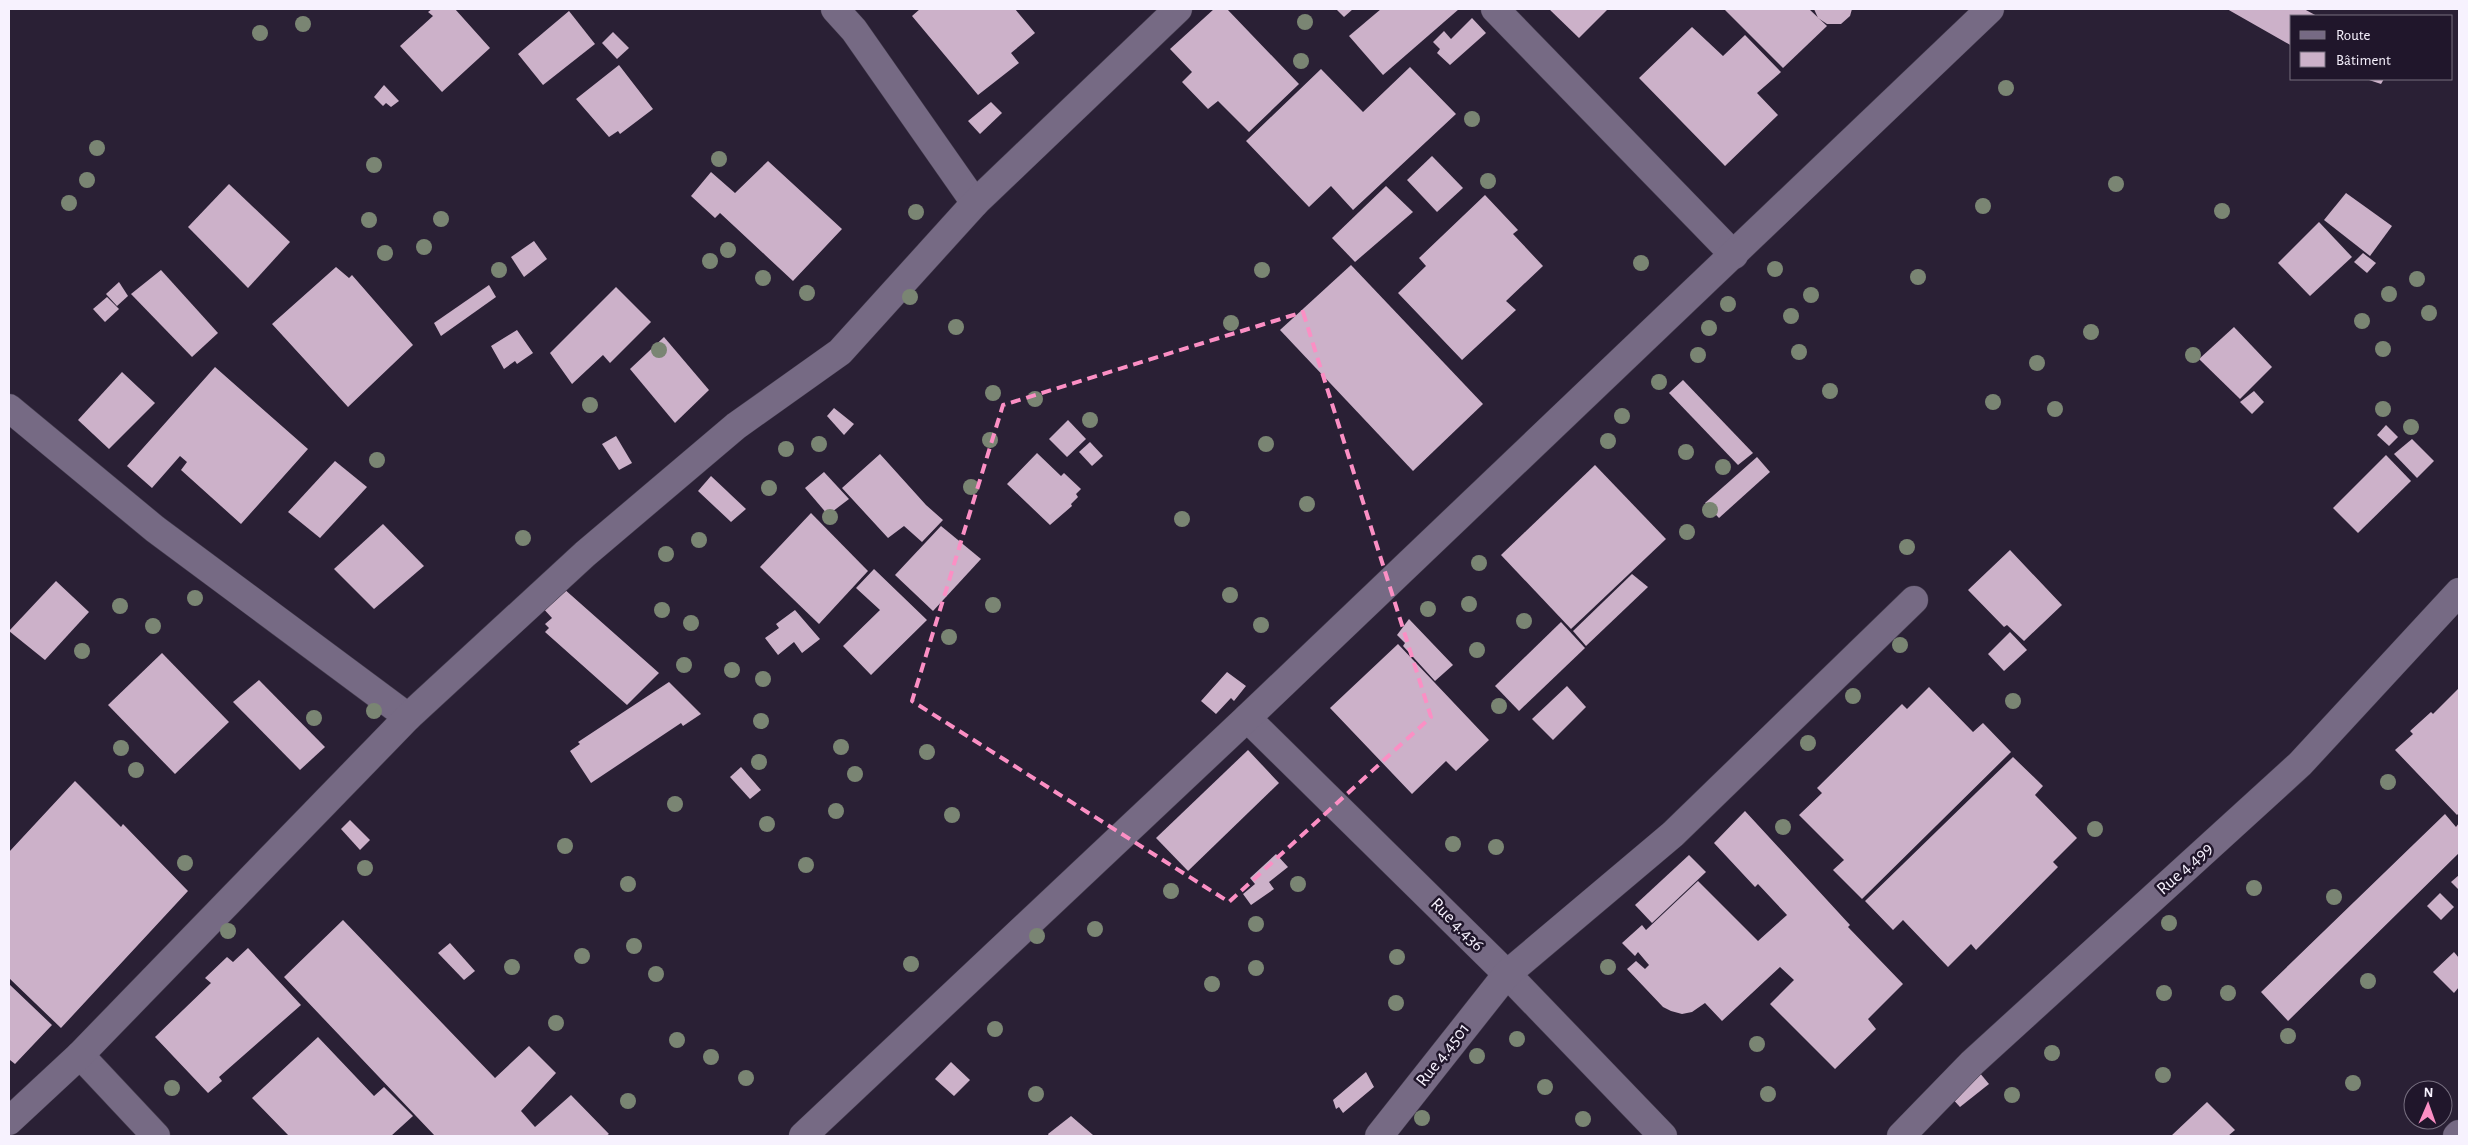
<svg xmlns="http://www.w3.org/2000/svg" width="2468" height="1145" font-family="'Alegreya Sans',sans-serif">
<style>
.building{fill:#ccb1c9}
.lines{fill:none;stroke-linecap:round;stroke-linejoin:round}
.minor-casing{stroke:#443c4e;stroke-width:29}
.minor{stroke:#766a84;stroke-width:28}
.tree{fill:#7a8573}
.marked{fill:none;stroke:#fb8fc4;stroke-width:4;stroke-dasharray:10 6;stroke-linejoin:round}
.labels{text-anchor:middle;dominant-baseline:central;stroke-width:5;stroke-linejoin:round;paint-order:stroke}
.street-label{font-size:18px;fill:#f7f2fe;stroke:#20162b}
</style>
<rect width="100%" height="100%" fill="#2a2035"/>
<g class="building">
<path d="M 432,9 L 455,9 L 490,48 L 442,92 L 400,46 L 433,16 L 428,12 Z"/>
<path d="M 920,9 L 1015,9 L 1035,33 L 1011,53 L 1019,63 L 978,95 L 912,16 Z"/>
<path d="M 1214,9 L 1227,9 L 1299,84 L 1249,132 L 1218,101 L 1208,109 L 1182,82 L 1192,72 L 1170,49 Z"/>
<path d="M 1336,9 L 1353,9 L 1344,17 Z"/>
<path d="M 1381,9 L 1459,9 L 1383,75 L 1349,36 Z"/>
<path d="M 1549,9 L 1608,9 L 1579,38 Z"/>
<path d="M 1724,9 L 1809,9 L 1827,26 L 1783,68 Z"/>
<path d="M 1814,9 L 1852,9 L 1850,16 L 1841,24 L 1827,24 L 1818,18 Z"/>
<path d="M 2227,9 L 2304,9 L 2317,16 L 2292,16 L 2292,46 Z"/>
<path d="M 569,11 L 595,44 L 543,85 L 518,54 Z"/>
<path d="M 1472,18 L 1486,33 L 1450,65 L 1437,53 L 1440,49 L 1433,42 L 1444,31 L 1451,39 Z"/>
<path d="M 1692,27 L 1723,56 L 1745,35 L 1781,72 L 1757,93 L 1778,115 L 1725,166 L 1639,78 Z"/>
<path d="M 613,32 L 629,48 L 617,59 L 602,43 Z"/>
<path d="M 619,65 L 653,109 L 620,134 L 618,131 L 609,137 L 576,99 Z"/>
<path d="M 1410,67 L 1456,114 L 1353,210 L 1331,186 L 1309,207 L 1246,141 L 1321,69 L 1363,112 Z"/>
<path d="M 2366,79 L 2384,79 L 2381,84 Z"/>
<path d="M 384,85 L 399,101 L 391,107 L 386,103 L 383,106 L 374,97 Z"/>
<path d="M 991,102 L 1002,113 L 980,134 L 968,121 Z"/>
<path d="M 1432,156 L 1463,188 L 1437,212 L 1407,180 Z"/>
<path d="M 768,161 L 842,229 L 793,281 L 720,213 L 715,218 L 691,196 L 711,172 L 735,193 Z"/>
<path d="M 229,184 L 290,242 L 248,288 L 188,227 Z"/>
<path d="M 1386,186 L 1413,212 L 1355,262 L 1332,238 Z"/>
<path d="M 2346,193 L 2392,226 L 2370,256 L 2324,220 Z"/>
<path d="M 1485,195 L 1518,230 L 1513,234 L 1543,266 L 1506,301 L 1516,310 L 1462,360 L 1398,293 L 1426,266 L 1419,258 Z"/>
<path d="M 2319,222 L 2352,257 L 2310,296 L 2278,263 Z"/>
<path d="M 534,241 L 547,259 L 524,277 L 511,257 Z"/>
<path d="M 2363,253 L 2376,263 L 2367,273 L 2354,262 Z"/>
<path d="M 1351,265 L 1483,404 L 1413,471 L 1280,330 Z"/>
<path d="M 336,267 L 349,278 L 352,275 L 413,345 L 348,407 L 272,324 Z"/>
<path d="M 161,270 L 218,333 L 192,357 L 131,294 Z"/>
<path d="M 119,282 L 128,296 L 117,306 L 106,294 Z"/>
<path d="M 489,285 L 496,297 L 441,336 L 434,323 Z"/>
<path d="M 616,287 L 651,322 L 610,363 L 603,355 L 572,384 L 550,353 Z"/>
<path d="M 107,297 L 119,309 L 105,322 L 93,309 Z"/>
<path d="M 2234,327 L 2272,367 L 2240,399 L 2199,359 Z"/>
<path d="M 517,330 L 533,353 L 517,364 L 515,361 L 504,369 L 491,346 Z"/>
<path d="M 664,337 L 709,390 L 675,423 L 630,369 Z"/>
<path d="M 215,367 L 308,449 L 241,524 L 181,470 L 187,462 L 180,456 L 152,488 L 127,466 Z"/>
<path d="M 122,372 L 155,403 L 109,449 L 78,420 Z"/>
<path d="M 1683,380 L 1753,453 L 1738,465 L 1669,393 Z"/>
<path d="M 2254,391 L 2264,402 L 2252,414 L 2240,402 Z"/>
<path d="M 834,408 L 854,424 L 844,435 L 827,416 Z"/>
<path d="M 1068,420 L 1086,439 L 1067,457 L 1049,439 Z"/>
<path d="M 2386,425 L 2398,437 L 2389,446 L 2377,435 Z"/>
<path d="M 616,436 L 632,463 L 619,470 L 602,444 Z"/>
<path d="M 2412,439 L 2434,461 L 2417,478 L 2394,454 Z"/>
<path d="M 1090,442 L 1103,456 L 1092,466 L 1079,452 Z"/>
<path d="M 1037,453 L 1061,476 L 1064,473 L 1081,489 L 1076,494 L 1078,497 L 1071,504 L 1072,506 L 1050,525 L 1007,484 Z"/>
<path d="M 880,454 L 926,505 L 943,520 L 922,542 L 904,526 L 888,538 L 842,488 Z"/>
<path d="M 2386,455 L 2411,481 L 2358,533 L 2333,508 Z"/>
<path d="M 1757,457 L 1770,472 L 1719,518 L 1705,503 Z"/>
<path d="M 335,461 L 367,487 L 320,538 L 288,512 Z"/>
<path d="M 1595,465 L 1666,539 L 1571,629 L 1501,555 Z"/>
<path d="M 824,472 L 849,499 L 828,515 L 805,488 Z"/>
<path d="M 711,476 L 746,509 L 731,522 L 698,491 Z"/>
<path d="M 811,513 L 868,571 L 819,624 L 760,567 Z"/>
<path d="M 383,524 L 424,566 L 374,609 L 334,569 Z"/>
<path d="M 941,526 L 981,559 L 933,611 L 895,575 Z"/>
<path d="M 2010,550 L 2062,605 L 2024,641 L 2007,625 L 2004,627 L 1968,590 Z"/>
<path d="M 874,569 L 927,620 L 871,675 L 843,646 L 880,610 L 856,588 Z"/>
<path d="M 1632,574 L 1648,587 L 1586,646 L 1573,631 Z"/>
<path d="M 56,581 L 89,612 L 45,660 L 9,631 Z"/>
<path d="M 563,588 L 659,673 L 627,705 L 545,632 L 549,628 L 545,624 L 552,618 L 541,606 Z"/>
<path d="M 795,610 L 820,639 L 802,653 L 794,642 L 778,655 L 765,638 L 779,628 L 776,624 Z"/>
<path d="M 1409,619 L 1453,665 L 1435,681 L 1403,646 L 1405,643 L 1397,635 Z"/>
<path d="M 1561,622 L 1585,648 L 1519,711 L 1495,686 Z"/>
<path d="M 2010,632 L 2027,650 L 2004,671 L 1988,654 Z"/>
<path d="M 1398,644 L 1489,740 L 1456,771 L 1446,761 L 1412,794 L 1330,708 Z"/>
<path d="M 162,653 L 229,722 L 175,774 L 108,705 Z"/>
<path d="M 1227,672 L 1246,686 L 1234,701 L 1231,698 L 1216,714 L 1201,701 Z"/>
<path d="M 259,680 L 325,747 L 300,770 L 233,702 Z"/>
<path d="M 669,682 L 701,714 L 683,726 L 681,723 L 591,783 L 570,751 L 580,744 L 578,742 Z"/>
<path d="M 1567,686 L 1586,707 L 1553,740 L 1532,719 Z"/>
<path d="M 1929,687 L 1973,732 L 1983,723 L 2011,752 L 1862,899 L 1833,870 L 1844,860 L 1799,815 L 1822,793 L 1817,788 L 1902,704 L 1907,709 Z"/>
<path d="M 2459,688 L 2459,813 L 2457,815 L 2395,750 L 2413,734 L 2410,731 L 2431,712 L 2433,714 Z"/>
<path d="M 1248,750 L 1279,783 L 1188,871 L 1156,838 Z"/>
<path d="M 2013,757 L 2043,786 L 2035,795 L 2077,838 L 2053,862 L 2058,867 L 1976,950 L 1971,944 L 1948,967 L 1903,920 L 1893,930 L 1865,901 Z"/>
<path d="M 741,767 L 761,790 L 750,799 L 730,777 Z"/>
<path d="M 75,781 L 121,827 L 123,824 L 188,891 L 61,1028 L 9,978 L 9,852 Z"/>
<path d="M 1745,811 L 1850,925 L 1848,927 L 1903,984 L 1868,1019 L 1876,1029 L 1835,1069 L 1770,1004 L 1794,980 L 1780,967 L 1722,1021 L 1705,1003 L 1692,1012 L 1682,1014 L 1671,1011 L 1663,1007 L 1627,969 L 1636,961 L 1645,969 L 1649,965 L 1638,952 L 1635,956 L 1622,943 L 1642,925 L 1646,930 L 1698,881 L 1758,941 L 1787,915 L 1758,884 L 1755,887 L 1714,843 Z"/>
<path d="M 2445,814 L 2456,827 L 2459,823 L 2459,853 L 2288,1021 L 2261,992 Z"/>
<path d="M 350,820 L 370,840 L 360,850 L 341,829 Z"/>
<path d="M 1276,854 L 1288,867 L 1269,882 L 1274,889 L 1251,905 L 1243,894 L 1255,884 L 1250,878 Z"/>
<path d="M 1689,855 L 1706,872 L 1652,923 L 1635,905 Z"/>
<path d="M 2459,875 L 2459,890 L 2451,882 Z"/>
<path d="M 2440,893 L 2454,907 L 2441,920 L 2427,906 Z"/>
<path d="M 343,920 L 495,1078 L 529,1046 L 556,1073 L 521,1111 L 535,1127 L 571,1095 L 609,1134 L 606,1136 L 435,1136 L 284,977 Z"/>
<path d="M 450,943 L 475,971 L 464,980 L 438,953 Z"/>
<path d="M 248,948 L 301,1005 L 219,1077 L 222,1081 L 208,1093 L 155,1037 L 211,983 L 205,978 L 227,957 L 233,962 Z"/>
<path d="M 2454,952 L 2459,958 L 2459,987 L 2454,993 L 2433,972 Z"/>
<path d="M 9,984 L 52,1025 L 15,1064 L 10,1060 L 9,1062 Z"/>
<path d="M 318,1037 L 374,1096 L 384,1087 L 413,1116 L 391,1136 L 289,1136 L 252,1098 Z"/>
<path d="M 951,1062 L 970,1080 L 954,1096 L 935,1079 Z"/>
<path d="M 1366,1072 L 1374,1087 L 1343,1113 L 1339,1107 L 1336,1109 L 1333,1100 Z"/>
<path d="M 1979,1072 L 1989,1084 L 1960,1107 L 1950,1096 Z"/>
<path d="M 2207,1102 L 2235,1130 L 2228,1136 L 2171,1136 Z"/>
<path d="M 1071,1116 L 1093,1135 L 1049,1136 L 1048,1134 Z"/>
</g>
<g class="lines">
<defs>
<g id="minor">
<path d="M 835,9 L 854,30 L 975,203"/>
<path d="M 1495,9 L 1734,255"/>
<path d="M 9,408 L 155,529 L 408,717"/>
<path d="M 1247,718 L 1507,974 L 1663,1136"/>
<path d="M 80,1055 L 156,1136"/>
<path d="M 9,1121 L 80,1055 L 408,717 L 585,554 L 736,426 L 840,352 L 975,203 L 1178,9"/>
<path d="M 803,1136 L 1247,718 L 1990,9"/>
<path d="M 1379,1136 L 1507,974 L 1673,834 L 1914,600"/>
<path d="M 1901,1136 L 1972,1063 L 2300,764 L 2459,592"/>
<path d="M 2457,1136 L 2459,1134"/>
</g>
</defs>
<use href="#minor" class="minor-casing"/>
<use href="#minor" class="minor"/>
</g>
<g class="tree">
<circle cx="1305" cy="22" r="8"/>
<circle cx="303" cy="24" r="8"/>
<circle cx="260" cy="33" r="8"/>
<circle cx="1301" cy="61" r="8"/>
<circle cx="2006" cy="88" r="8"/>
<circle cx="1472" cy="119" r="8"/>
<circle cx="97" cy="148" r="8"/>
<circle cx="719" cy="159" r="8"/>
<circle cx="374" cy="165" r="8"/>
<circle cx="87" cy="180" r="8"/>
<circle cx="1488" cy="181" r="8"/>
<circle cx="2116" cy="184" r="8"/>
<circle cx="69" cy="203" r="8"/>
<circle cx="1983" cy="206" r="8"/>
<circle cx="2222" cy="211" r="8"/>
<circle cx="916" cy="212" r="8"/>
<circle cx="441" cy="219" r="8"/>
<circle cx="369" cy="220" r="8"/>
<circle cx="424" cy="247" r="8"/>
<circle cx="728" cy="250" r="8"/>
<circle cx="385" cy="253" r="8"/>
<circle cx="710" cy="261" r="8"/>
<circle cx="1641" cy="263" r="8"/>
<circle cx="1775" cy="269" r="8"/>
<circle cx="499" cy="270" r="8"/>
<circle cx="1262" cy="270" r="8"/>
<circle cx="1918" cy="277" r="8"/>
<circle cx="763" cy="278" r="8"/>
<circle cx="2417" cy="279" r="8"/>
<circle cx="807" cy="293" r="8"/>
<circle cx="2389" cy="294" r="8"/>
<circle cx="1811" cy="295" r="8"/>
<circle cx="910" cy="297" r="8"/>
<circle cx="1728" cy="304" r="8"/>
<circle cx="2429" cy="313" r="8"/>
<circle cx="1791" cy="316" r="8"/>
<circle cx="2362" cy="321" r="8"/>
<circle cx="1231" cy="323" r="8"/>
<circle cx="956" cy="327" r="8"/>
<circle cx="1709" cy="328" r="8"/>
<circle cx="2091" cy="332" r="8"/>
<circle cx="2383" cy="349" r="8"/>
<circle cx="659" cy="350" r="8"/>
<circle cx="1799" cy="352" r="8"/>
<circle cx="1698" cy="355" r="8"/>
<circle cx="2193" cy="355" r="8"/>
<circle cx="2037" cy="363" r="8"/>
<circle cx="1659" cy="382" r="8"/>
<circle cx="1830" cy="391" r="8"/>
<circle cx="993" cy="393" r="8"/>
<circle cx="1035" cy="399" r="8"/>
<circle cx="1993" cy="402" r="8"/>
<circle cx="590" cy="405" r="8"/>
<circle cx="2055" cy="409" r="8"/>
<circle cx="2383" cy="409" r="8"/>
<circle cx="1622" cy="416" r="8"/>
<circle cx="1090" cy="420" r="8"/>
<circle cx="2411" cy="427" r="8"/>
<circle cx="990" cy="440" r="8"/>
<circle cx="1608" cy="441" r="8"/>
<circle cx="819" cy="444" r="8"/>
<circle cx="1266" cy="444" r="8"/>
<circle cx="786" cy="449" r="8"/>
<circle cx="1686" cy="452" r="8"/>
<circle cx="377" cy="460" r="8"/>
<circle cx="1723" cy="467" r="8"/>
<circle cx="971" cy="487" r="8"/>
<circle cx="769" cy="488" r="8"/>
<circle cx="1307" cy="504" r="8"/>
<circle cx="1710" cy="510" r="8"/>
<circle cx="830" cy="517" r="8"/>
<circle cx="1182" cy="519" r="8"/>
<circle cx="1687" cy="532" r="8"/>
<circle cx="523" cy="538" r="8"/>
<circle cx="699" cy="540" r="8"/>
<circle cx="1907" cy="547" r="8"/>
<circle cx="666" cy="554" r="8"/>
<circle cx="1479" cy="563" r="8"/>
<circle cx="1230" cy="595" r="8"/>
<circle cx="195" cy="598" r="8"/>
<circle cx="1469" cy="604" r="8"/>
<circle cx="993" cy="605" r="8"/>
<circle cx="120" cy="606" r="8"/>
<circle cx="1428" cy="609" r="8"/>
<circle cx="662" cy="610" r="8"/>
<circle cx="1524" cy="621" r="8"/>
<circle cx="691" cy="623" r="8"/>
<circle cx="1261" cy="625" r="8"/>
<circle cx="153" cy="626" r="8"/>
<circle cx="949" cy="637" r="8"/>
<circle cx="1900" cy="645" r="8"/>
<circle cx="1477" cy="650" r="8"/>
<circle cx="82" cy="651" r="8"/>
<circle cx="684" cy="665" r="8"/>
<circle cx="732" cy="670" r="8"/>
<circle cx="763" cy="679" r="8"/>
<circle cx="1853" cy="696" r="8"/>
<circle cx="2013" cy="701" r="8"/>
<circle cx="1499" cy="706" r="8"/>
<circle cx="374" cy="711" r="8"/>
<circle cx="314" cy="718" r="8"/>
<circle cx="761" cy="721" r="8"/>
<circle cx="1808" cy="743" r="8"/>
<circle cx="841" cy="747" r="8"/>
<circle cx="121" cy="748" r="8"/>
<circle cx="927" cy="752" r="8"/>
<circle cx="759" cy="762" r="8"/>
<circle cx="136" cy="770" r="8"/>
<circle cx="855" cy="774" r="8"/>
<circle cx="2388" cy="782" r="8"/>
<circle cx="675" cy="804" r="8"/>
<circle cx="836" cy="811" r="8"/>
<circle cx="952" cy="815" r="8"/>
<circle cx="767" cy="824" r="8"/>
<circle cx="1783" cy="827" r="8"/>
<circle cx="2095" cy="829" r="8"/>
<circle cx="1453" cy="844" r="8"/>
<circle cx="565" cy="846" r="8"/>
<circle cx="1496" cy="847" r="8"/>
<circle cx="185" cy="863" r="8"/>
<circle cx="806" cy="865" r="8"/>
<circle cx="365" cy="868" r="8"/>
<circle cx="628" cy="884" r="8"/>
<circle cx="1298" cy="884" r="8"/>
<circle cx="2254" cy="888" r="8"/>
<circle cx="1171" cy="891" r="8"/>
<circle cx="2334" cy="897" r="8"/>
<circle cx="2169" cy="923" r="8"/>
<circle cx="1256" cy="924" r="8"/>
<circle cx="1095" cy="929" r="8"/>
<circle cx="228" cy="931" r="8"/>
<circle cx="1037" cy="936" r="8"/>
<circle cx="634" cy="946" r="8"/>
<circle cx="582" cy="956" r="8"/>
<circle cx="1397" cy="957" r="8"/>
<circle cx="911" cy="964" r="8"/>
<circle cx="512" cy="967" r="8"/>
<circle cx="1608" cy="967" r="8"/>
<circle cx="1256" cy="968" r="8"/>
<circle cx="656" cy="974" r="8"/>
<circle cx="2368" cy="981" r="8"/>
<circle cx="1212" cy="984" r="8"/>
<circle cx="2164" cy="993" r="8"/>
<circle cx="2228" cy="993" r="8"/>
<circle cx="1396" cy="1003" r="8"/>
<circle cx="556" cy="1023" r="8"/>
<circle cx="995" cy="1029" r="8"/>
<circle cx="2288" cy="1036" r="8"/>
<circle cx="1517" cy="1039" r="8"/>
<circle cx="677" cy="1040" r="8"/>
<circle cx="1757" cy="1044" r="8"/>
<circle cx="2052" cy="1053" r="8"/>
<circle cx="1477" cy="1056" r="8"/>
<circle cx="711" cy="1057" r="8"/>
<circle cx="2163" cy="1075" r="8"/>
<circle cx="746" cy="1078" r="8"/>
<circle cx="2353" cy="1083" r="8"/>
<circle cx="1545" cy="1087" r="8"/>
<circle cx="172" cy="1088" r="8"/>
<circle cx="1036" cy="1094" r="8"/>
<circle cx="1768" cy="1094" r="8"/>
<circle cx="2012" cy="1095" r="8"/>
<circle cx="628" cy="1101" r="8"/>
<circle cx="1422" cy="1118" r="8"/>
<circle cx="1583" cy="1119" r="8"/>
</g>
<path class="marked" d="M 1303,312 L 1431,717 L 1229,902 L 912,701 L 1003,405 Z"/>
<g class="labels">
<g class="street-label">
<text transform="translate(2185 869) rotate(-42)">Rue 4.499</text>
<text transform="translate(1457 925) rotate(45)">Rue 4.436</text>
<text transform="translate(1443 1055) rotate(-52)">Rue 4.4501</text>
</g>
</g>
<rect width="2468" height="1145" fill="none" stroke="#f7f2fe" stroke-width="20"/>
<rect x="2290" y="15" width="162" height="65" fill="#20162b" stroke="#766e7f"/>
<rect x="2300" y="31" width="25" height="8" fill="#766a84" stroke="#766e7f"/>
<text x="2336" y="40" font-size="15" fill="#f7f2fe">Route</text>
<rect x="2300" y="52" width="25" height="15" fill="#ccb1c9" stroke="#766e7f"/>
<text x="2336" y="65" font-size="15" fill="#f7f2fe">Bâtiment</text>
<g transform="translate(2428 1105) rotate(2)"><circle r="24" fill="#20162b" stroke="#766e7f"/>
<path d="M0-4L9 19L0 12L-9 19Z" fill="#fb8fc4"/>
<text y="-8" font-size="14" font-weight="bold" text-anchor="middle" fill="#f7f2fe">N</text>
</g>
</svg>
